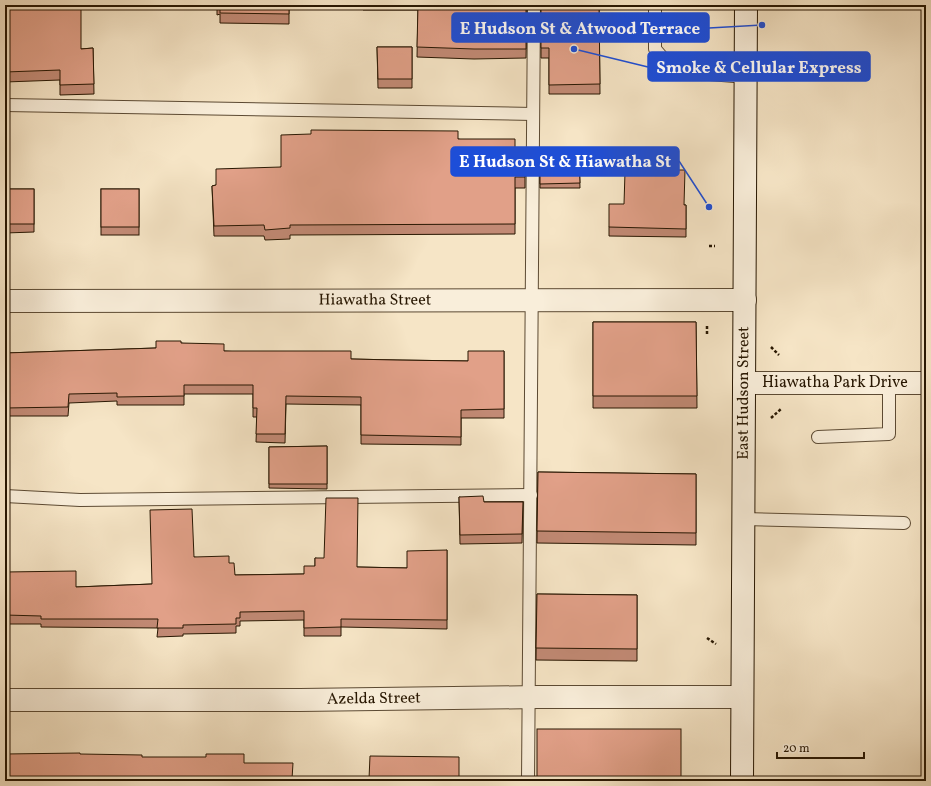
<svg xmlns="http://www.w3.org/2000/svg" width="931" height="786" font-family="Vollkorn,serif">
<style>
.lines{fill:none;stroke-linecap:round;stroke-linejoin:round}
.service-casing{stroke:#5c4a33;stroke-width:14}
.minor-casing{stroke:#5c4a33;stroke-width:24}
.secondary-casing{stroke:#281702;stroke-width:24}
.path{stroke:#281702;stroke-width:2.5;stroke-dasharray:3 2;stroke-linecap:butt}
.service{stroke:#f9eeda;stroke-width:12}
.minor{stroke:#f9eeda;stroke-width:22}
.secondary{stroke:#f9eeda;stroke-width:22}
.wall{fill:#c28a75;stroke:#281702}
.building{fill:#e1a088;stroke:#281702}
.labels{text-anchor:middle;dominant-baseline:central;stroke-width:3.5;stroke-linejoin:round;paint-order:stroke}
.street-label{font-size:16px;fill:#281702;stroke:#f9eeda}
.leader{fill:none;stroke:#1d4ed8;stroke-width:1.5}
.callout-dot{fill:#1d4ed8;stroke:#f9eeda;stroke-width:1.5}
.callout{fill:#1d4ed8;stroke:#1d4ed8;stroke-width:1.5}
.callout-label{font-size:17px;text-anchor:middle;font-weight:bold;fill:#fff}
</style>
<rect width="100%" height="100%" fill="#f6e5c6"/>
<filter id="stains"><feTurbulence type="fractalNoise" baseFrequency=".005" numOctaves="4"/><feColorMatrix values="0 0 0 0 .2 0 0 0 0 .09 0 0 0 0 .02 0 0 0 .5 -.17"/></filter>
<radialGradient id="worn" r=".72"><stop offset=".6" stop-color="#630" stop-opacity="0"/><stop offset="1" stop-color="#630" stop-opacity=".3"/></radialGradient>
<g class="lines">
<defs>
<g id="service">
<path d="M 655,5 L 655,49 L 674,71 L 746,77"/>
<path d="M 5,105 L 533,114"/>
<path d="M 818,437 L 889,434 L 889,383"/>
<path d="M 5,496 L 80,500 L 531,495"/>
<path d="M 743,519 L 904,523"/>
<path d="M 528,781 L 534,5"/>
</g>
<g id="minor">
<path id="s1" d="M 5,301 L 745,300"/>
<path id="s2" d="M 744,383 L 926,383"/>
<path id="s3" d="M 5,700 L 300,700 L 538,697 L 742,697"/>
</g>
<g id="secondary">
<path id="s4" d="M 742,781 L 746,5"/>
</g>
</defs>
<use href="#service" class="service-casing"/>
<use href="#minor" class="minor-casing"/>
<use href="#secondary" class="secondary-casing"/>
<g class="path">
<path d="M 709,246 L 715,246"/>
<path d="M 707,334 L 707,326"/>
<path d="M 771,347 L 779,355"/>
<path d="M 771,418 L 781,409"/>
<path d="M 707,638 L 716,644"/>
</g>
<use href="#service" class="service"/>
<use href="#minor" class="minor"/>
<use href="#secondary" class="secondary"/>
</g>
<g class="wall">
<path d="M 5,5 L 81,49 L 93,48 L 94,94 L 60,95 L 60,80 L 5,82 Z"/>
<path d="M 217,5 L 289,5 L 289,24 L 220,23 L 220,14 L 217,15 Z"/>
<path d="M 363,5 L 527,5 L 526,58 L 474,59 L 417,57 L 418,10 L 363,10 Z"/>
<path d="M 541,5 L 599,5 L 600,94 L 549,94 L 549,58 L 541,58 Z"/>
<path d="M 377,47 L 412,47 L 412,88 L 378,88 Z"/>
<path d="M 458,139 L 515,150 L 525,149 L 525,188 L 515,188 L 515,234 L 290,235 L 290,239 L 265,240 L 264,236 L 214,236 L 212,186 L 216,185 L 281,167 Z"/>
<path d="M 540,155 L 579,155 L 580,188 L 540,188 Z"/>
<path d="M 674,170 L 684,205 L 686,205 L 686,237 L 609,236 L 609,227 L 624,204 Z"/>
<path d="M 5,189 L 34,189 L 34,232 L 5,233 Z"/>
<rect x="101" y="189" width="38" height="46"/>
<path d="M 593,322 L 696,322 L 697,408 L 593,408 Z"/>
<path d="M 181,343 L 224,351 L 351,359 L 396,360 L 468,361 L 504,351 L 504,418 L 461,418 L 461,445 L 361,444 L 361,405 L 286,404 L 285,443 L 256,442 L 257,417 L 253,417 L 253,394 L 184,394 L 184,405 L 117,405 L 117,401 L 69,403 L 68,416 L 5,416 L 5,353 L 156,348 Z"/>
<path d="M 327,446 L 327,489 L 269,488 L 269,447 Z"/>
<path d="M 538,472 L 696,474 L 696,545 L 537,543 Z"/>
<path d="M 459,497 L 484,502 L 523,502 L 522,543 L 460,544 Z"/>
<path d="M 447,550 L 447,629 L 341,627 L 341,636 L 304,636 L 304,620 L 240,621 L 240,626 L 236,626 L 236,633 L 183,634 L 183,636 L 157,637 L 158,628 L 41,627 L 41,624 L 5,624 L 5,572 L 76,587 L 152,584 L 194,557 L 229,563 L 235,575 L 304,574 L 315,566 L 315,558 L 357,567 L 407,568 Z"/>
<path d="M 537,594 L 637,595 L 637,661 L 536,660 Z"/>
</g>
<g class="building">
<path d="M 5,5 L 81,5 L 81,49 L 93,48 L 94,84 L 60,85 L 60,70 L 5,72 Z"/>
<path d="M 220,5 L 289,5 L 289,14 L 220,13 Z"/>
<path d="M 418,5 L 526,5 L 526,49 L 474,49 L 417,47 Z"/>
<path d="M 541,5 L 599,5 L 600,84 L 549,85 L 549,48 L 541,48 Z"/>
<path d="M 377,47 L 412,47 L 412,79 L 378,79 Z"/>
<path d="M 311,130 L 458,131 L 458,139 L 515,139 L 515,150 L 525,149 L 525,177 L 515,177 L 515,224 L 290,225 L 290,228 L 265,230 L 264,225 L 214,226 L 212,186 L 216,185 L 216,169 L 281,167 L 281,135 L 311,134 Z"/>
<path d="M 540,155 L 579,155 L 580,183 L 540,184 Z"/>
<path d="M 637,165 L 674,166 L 674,170 L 685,170 L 684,205 L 686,205 L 686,229 L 609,227 L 609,204 L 624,204 L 625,172 L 637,173 Z"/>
<rect x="5" y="189" width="29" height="35"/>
<rect x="101" y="189" width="38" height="38"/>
<path d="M 593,322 L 696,322 L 697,396 L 593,396 Z"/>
<path d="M 156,341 L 181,341 L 181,343 L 224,344 L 224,351 L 351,351 L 351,359 L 396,360 L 468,361 L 468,351 L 504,351 L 504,409 L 461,410 L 461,437 L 361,435 L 361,397 L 286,396 L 285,434 L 256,434 L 257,408 L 253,408 L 253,385 L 184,385 L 184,396 L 117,397 L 117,393 L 69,394 L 68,407 L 5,408 L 5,353 L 156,348 Z"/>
<path d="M 327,446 L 327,484 L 269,484 L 269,447 Z"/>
<path d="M 538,472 L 696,474 L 696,533 L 537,531 Z"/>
<path d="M 483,496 L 484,502 L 523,502 L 522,534 L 460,535 L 459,497 Z"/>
<path d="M 326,498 L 358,498 L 357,567 L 407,568 L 407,551 L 447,550 L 447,620 L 341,619 L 341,627 L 304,628 L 304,611 L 240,612 L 240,618 L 236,618 L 236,624 L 183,625 L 183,628 L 157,628 L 158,619 L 41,619 L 41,616 L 5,615 L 5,572 L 76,571 L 76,587 L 152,584 L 150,510 L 192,509 L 194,557 L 229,556 L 229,563 L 234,563 L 235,575 L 304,574 L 304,566 L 315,566 L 315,558 L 324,558 Z"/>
<path d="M 537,594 L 637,595 L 637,649 L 536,648 Z"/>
<rect x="537" y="729" width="144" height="52"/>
<path d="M 80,753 L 80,754 L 142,755 L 142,757 L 206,757 L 206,754 L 244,754 L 244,763 L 293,763 L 292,779 L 369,779 L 370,756 L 459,757 L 459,781 L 5,781 L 5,754 Z"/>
</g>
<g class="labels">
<g class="street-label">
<text stroke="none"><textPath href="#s1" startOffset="370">Hiawatha Street</textPath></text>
<text stroke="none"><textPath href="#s2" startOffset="91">Hiawatha Park Drive</textPath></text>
<text stroke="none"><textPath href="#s4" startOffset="388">East Hudson Street</textPath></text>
<text stroke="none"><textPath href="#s3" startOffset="369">Azelda Street</textPath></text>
</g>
</g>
<path class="leader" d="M762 25L709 28M574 49L648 67M709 207L679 161"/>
<g class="callout-dot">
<circle cx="762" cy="25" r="4"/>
<circle cx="574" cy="49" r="4"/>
<circle cx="709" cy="207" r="4"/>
</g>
<g class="callout">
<rect x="452" y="13" width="257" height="29" rx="4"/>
<rect x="648" y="52" width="222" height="29" rx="4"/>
<rect x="451" y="147" width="228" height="29" rx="4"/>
</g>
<g class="callout-label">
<text x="580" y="34">E Hudson St &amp; Atwood Terrace</text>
<text x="759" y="73">Smoke &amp; Cellular Express</text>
<text x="565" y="167">E Hudson St &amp; Hiawatha St</text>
</g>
<rect width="931" height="786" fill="none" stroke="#f6e5c6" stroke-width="20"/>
<rect x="6" y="6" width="919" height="774" fill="none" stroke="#281702" stroke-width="2"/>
<rect x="10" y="10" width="911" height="766" fill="none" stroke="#281702"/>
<path d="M777 752v6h87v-6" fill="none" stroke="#281702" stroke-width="2"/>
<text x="783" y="752" font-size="12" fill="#281702" stroke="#f9eeda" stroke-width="3" paint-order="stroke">20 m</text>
<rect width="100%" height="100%" filter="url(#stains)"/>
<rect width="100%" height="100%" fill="url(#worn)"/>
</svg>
